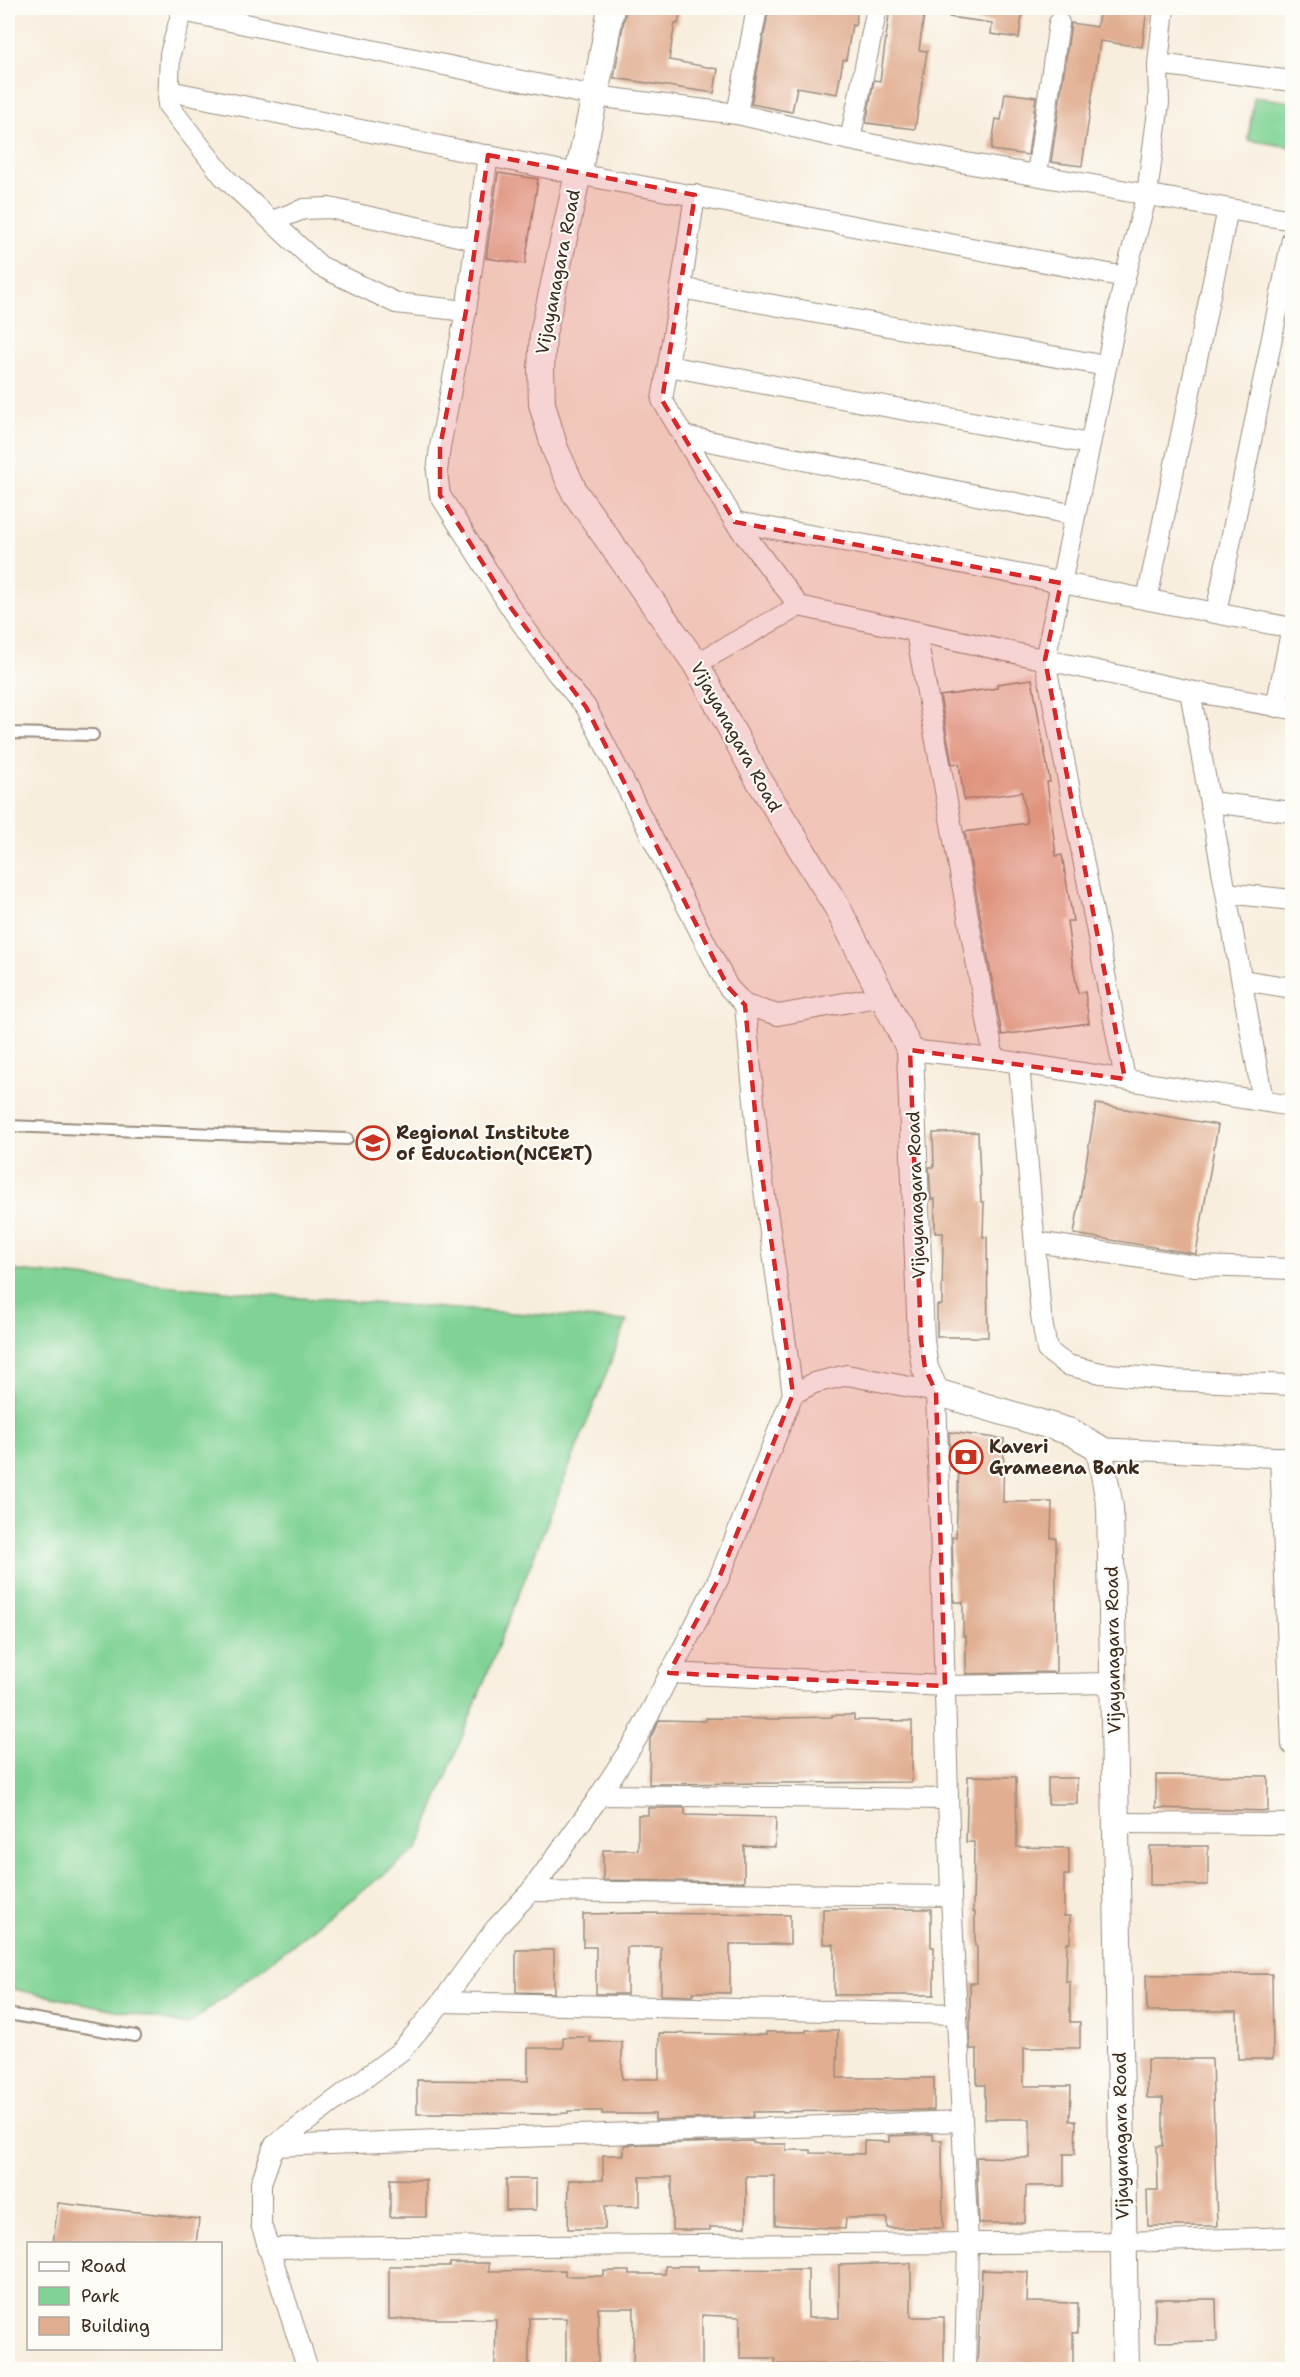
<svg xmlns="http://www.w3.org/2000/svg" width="1300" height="2377" font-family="'Shantell Sans',sans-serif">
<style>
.green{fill:#80d395;stroke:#5e7e5a;stroke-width:1.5}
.building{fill:#e1ae91}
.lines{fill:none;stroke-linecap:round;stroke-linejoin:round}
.service-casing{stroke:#9a8c7e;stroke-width:14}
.minor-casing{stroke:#9a8c7e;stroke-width:22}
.tertiary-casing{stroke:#9a8c7e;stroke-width:28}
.service{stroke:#fff;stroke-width:10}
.minor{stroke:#fff;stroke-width:20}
.tertiary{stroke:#fff;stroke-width:26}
.marked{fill:#d62828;fill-opacity:0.2;stroke:#d62828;stroke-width:4.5;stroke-dasharray:12 8;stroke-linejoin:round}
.labels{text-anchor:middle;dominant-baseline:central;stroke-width:4.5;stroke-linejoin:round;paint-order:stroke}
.street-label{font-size:18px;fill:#3b2a1e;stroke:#fdfcf7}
.poi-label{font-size:18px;font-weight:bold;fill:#3b2a1e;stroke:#fdfcf7;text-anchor:start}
</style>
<rect width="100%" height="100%" fill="#fdfcf7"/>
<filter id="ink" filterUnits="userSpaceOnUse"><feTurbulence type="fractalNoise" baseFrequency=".0167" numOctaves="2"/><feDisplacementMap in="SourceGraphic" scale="12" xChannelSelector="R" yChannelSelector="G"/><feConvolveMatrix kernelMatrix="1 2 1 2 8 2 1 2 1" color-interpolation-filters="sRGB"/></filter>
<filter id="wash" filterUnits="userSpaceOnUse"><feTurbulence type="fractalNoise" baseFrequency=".008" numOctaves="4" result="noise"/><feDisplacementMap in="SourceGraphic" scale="24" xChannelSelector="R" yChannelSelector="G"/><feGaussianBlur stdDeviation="1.35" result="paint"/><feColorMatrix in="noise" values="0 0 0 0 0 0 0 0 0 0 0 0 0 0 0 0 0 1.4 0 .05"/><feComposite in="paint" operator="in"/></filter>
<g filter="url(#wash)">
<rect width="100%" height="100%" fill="#f8eede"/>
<g class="green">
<path d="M 1254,97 L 1292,102 L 1292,147 L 1248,140 Z"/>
<path d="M 8,1270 L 286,1297 L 627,1321 L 418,1848 L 188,2025 L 8,1988 Z"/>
</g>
<g id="blocks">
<g class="building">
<path d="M 626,8 L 681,8 L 678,24 L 675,23 L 669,60 L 718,69 L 714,93 L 614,78 Z"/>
<path d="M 769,8 L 858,8 L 855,26 L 852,25 L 846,60 L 843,60 L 837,94 L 797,87 L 792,112 L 751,104 Z"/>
<path d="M 890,8 L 925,8 L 919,50 L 927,51 L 915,129 L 866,123 L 874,80 L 880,81 Z"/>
<path d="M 949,8 L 1023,8 L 1019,38 L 991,34 L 992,23 L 949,17 Z"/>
<path d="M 1105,8 L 1147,8 L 1142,47 L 1100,41 L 1082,166 L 1051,162 L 1071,23 L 1097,27 L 1099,14 L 1103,15 Z"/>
<path d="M 1005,93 L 1036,97 L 1028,155 L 991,150 L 996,119 L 1001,120 Z"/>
<path d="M 498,173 L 538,179 L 525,264 L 486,258 Z"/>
<path d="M 1032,679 L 1050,782 L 1047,782 L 1056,856 L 1062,855 L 1073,921 L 1067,921 L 1072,960 L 1078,993 L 1085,992 L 1089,1023 L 1002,1035 L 965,832 L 1027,823 L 1022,792 L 964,800 L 959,763 L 952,764 L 940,696 L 997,688 L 997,684 Z"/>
<path d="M 1096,1104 L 1218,1125 L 1196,1254 L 1074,1234 Z"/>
<path d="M 978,1132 L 981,1202 L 984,1202 L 983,1237 L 987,1237 L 988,1337 L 937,1337 L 937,1305 L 942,1305 L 943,1233 L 935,1233 L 935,1199 L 931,1199 L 929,1167 L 934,1167 L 933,1133 Z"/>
<path d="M 949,1432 L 1004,1439 L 1003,1502 L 1052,1502 L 1051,1538 L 1056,1538 L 1056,1672 L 966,1674 L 966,1636 L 963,1636 L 963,1602 L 954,1602 L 952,1537 L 956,1537 L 959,1464 L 950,1464 Z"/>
<path d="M 832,1715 L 854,1715 L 854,1720 L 912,1721 L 912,1782 L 649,1784 L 650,1739 L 659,1720 L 706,1721 L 706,1718 L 780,1719 L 780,1718 L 832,1717 Z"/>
<path d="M 1156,1775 L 1268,1776 L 1268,1811 L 1156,1808 Z"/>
<path d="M 968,1776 L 1016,1777 L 1017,1847 L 1069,1848 L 1069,1875 L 1064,1875 L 1064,1916 L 1070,1916 L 1070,1943 L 1067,1943 L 1066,1982 L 1070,1982 L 1070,2022 L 1080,2022 L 1080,2048 L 1024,2048 L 1024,2086 L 1071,2086 L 1070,2121 L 1076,2121 L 1075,2154 L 1064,2154 L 1064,2186 L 1026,2186 L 1025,2223 L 979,2223 L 976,2157 L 1030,2158 L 1030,2119 L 985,2119 L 985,2085 L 977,2085 L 977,2049 L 970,2049 L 970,1983 L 977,1983 L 977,1946 L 975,1946 L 975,1912 L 973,1912 L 974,1842 L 966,1842 Z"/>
<rect x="1048" y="1778" width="29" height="26"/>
<path d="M 648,1808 L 685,1808 L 685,1815 L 776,1817 L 775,1847 L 744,1846 L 744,1882 L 603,1880 L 603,1850 L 638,1850 L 638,1815 L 648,1815 Z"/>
<rect x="1150" y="1846" width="58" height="39"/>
<path d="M 823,1909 L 931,1909 L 931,1947 L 934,1947 L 934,1995 L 834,1995 L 834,1944 L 823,1944 Z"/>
<path d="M 641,1913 L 790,1915 L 790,1944 L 730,1944 L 730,1993 L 693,1992 L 693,1996 L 661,1995 L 661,1947 L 627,1947 L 627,1994 L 596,1994 L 596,1947 L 583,1947 L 583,1914 Z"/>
<path d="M 516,1950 L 554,1950 L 554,1993 L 516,1992 Z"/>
<path d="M 1272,1974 L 1273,2059 L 1238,2059 L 1237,2011 L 1147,2011 L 1146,1975 Z"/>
<path d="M 806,2030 L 838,2030 L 837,2078 L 934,2078 L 934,2110 L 753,2112 L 753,2117 L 655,2120 L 655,2114 L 602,2114 L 602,2111 L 568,2111 L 568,2113 L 546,2114 L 443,2112 L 443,2114 L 417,2114 L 417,2080 L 528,2081 L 528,2048 L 563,2048 L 563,2037 L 590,2037 L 590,2042 L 622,2042 L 622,2079 L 659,2079 L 659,2033 L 766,2035 L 766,2032 L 806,2032 Z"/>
<path d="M 1147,2059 L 1212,2059 L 1217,2226 L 1148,2226 L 1147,2190 L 1158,2190 L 1157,2146 L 1163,2146 L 1163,2098 L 1147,2098 Z"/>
<path d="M 933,2134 L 933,2140 L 942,2140 L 943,2228 L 887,2228 L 887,2218 L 846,2218 L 845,2229 L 775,2225 L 775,2176 L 746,2176 L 746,2227 L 710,2227 L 710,2230 L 672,2230 L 672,2177 L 640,2177 L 640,2206 L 605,2206 L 605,2229 L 568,2229 L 569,2180 L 603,2180 L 603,2155 L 624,2155 L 624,2145 L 753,2141 L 753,2143 L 759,2144 L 786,2144 L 786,2150 L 811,2150 L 811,2153 L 864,2154 L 864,2141 L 889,2142 L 889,2136 Z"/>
<path d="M 390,2179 L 426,2180 L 426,2217 L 390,2217 Z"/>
<rect x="506" y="2179" width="30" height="31"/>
<path d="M 58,2203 L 199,2219 L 196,2244 L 53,2244 Z"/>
<path d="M 450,2263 L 489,2263 L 489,2271 L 565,2270 L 565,2276 L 604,2276 L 604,2271 L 629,2271 L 629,2274 L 665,2274 L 665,2266 L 698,2266 L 698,2270 L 808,2269 L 808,2318 L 839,2318 L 839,2265 L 911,2263 L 911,2317 L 944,2317 L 944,2365 L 775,2364 L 775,2358 L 740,2358 L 740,2317 L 702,2315 L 702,2370 L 633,2368 L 634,2308 L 598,2308 L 598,2363 L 566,2363 L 566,2318 L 529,2318 L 529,2370 L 495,2370 L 496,2319 L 389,2319 L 389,2266 L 450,2266 Z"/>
<path d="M 982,2270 L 1028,2272 L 1027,2302 L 1078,2303 L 1078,2333 L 1073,2333 L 1073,2370 L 977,2366 Z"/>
<path d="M 1155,2299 L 1216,2299 L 1217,2341 L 1155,2342 Z"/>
</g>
</g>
</g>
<g filter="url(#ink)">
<use href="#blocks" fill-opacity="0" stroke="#9a8c7e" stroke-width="1.5"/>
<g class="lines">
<defs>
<g id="service">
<path d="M 8,733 L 93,735"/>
<path d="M 8,1126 L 347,1139"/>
<path d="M 8,2014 L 135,2036"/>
</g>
<g id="minor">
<path d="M 183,8 L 170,54 L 168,105 L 224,177 L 320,266 L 396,303 L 466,311"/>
<path d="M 182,11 L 595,96 L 737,114 L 850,140 L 966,163 L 1292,220"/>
<path d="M 1158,64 L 1292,81"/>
<path d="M 169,91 L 577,174 L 1125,277"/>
<path d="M 737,114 L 757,8"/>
<path d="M 850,140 L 877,8"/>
<path d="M 488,155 L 466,311 L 440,447 L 437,472 L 440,495 L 511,608 L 556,672 L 586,707 L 728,987 L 745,1005 L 778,1015 L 883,996"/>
<path d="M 1037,174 L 1059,23"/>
<path d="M 695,195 L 681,288 L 1106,366"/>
<path d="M 272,221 L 304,209 L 329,208 L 476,240"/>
<path d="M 681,288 L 662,400 L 735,522 L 799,606"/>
<path d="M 668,366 L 1090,444"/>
<path d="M 684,436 L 1075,515"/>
<path d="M 735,522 L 894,550 L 1292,628"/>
<path d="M 1147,599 L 1228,209"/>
<path d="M 1216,613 L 1292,239"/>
<path d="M 916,632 L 994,1059"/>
<path d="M 696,664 L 799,606 L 1190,691 L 1292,709"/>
<path d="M 1190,691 L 1263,1101"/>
<path d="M 1276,707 L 1292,627"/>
<path d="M 1210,802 L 1292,812"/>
<path d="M 1226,893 L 1292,900"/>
<path d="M 1242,980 L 1292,988"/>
<path d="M 745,1005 L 759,1154 L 793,1394"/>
<path d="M 910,1050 L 994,1059 L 1292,1106"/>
<path d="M 1019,1063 L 1041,1315 L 1047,1350 L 1067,1365 L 1101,1373 L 1169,1380 L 1292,1385"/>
<path d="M 1125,1079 L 1045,660 L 1125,277 L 1147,194 L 1159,103 L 1158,64 L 1164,8"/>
<path d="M 1036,1242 L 1195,1266 L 1292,1269"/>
<path d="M 1099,1448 L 1292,1458"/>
<path d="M 1280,1457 L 1292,1745"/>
<path d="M 669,1673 L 945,1686 L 1113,1683"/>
<path d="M 600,1795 L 948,1799"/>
<path d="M 1116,1823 L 1292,1824"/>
<path d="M 531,1891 L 951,1896"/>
<path d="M 442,2002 L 957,2014"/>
<path d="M 274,2146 L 962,2121"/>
<path d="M 267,2248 L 1123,2242 L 1292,2237"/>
<path d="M 308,2370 L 261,2224 L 261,2183 L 274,2146 L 401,2051 L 442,2002 L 496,1928 L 531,1891 L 594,1804 L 637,1738 L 719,1578 L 793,1394 L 814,1383 L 847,1375 L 936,1392 L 951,1896 L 968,2243 L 965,2370"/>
</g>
<path id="tertiary" d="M 611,8 L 595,96 L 543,334 L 541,369 L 542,404 L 555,449 L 575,493 L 696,664 L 757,777 L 837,907 L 910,1050 L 921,1340 L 925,1368 L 936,1392 L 1071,1432 L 1099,1448 L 1110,1507 L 1126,2370"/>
</defs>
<use href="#service" class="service-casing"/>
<use href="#minor" class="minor-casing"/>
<use href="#tertiary" class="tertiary-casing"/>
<use href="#service" class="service"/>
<use href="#minor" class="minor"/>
<use href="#tertiary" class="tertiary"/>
</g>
</g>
<path class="marked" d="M 488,155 L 695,195 L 662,400 L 735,522 L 1061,583 L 1045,660 L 1125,1079 L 910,1050 L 921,1340 L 925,1368 L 936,1392 L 945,1686 L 669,1673 L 719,1578 L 793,1394 L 759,1154 L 745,1005 L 728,987 L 586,707 L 511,608 L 440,495 L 440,447 L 466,311 Z"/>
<defs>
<symbol id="university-ring" viewBox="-11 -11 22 22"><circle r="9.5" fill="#fdfcf7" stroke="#c8321e" stroke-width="1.5"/><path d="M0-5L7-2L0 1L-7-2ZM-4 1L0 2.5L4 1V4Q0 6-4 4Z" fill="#c8321e"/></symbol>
<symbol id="bank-ring" viewBox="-11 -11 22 22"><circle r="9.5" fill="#fdfcf7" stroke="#c8321e" stroke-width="1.5"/><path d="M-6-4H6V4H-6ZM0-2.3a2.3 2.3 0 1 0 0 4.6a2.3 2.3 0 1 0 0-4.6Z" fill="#c8321e"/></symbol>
</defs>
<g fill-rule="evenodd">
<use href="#university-ring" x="354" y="1124" width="38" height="38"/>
<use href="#bank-ring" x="947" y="1438" width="38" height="38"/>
</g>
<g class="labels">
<g class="street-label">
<text transform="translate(558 272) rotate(-79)">Vijayanagara Road</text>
<text transform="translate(736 737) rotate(61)">Vijayanagara Road</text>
<text transform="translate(916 1195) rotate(-92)">Vijayanagara Road</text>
<text transform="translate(1113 1650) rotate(-91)">Vijayanagara Road</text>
<text transform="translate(1121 2136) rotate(-91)">Vijayanagara Road</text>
</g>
<g class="poi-label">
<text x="396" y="1133">Regional Institute<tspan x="396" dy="21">of Education(NCERT)</tspan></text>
<text x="989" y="1447">Kaveri<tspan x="989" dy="21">Grameena Bank</tspan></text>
</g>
</g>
<rect width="1300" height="2377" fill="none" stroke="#fdfcf7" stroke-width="30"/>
<rect x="27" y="2242" width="195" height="108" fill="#fdfcf7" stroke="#afa8a0" stroke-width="1.5"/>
<rect x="39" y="2262" width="30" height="9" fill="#ffffff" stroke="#afa8a0" stroke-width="1.5"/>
<text x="81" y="2272" font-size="18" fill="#3b2a1e">Road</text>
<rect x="39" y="2287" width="30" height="18" fill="#80d395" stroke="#afa8a0" stroke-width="1.5"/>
<text x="81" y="2302" font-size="18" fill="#3b2a1e">Park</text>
<rect x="39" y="2317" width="30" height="18" fill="#e1ae91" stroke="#afa8a0" stroke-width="1.5"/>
<text x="81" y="2332" font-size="18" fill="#3b2a1e">Building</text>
</svg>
